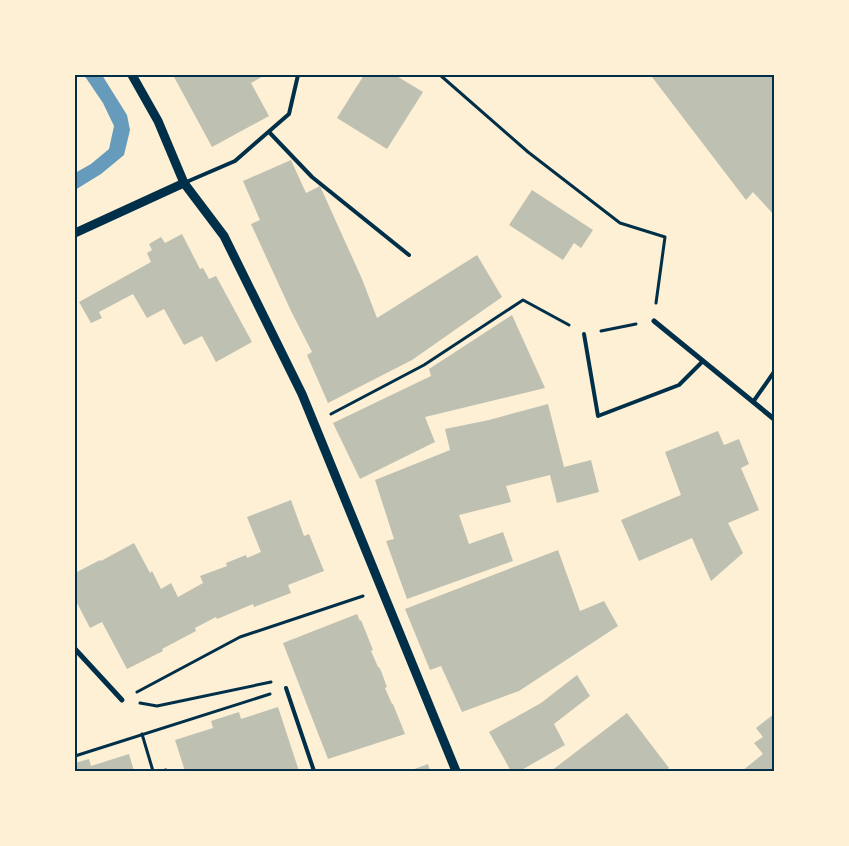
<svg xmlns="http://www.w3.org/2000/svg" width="849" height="846" font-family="Inter,sans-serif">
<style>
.water{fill:#669bbc}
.building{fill:#bec0b2}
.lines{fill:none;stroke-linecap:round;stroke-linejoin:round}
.path{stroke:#003049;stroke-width:3}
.service{stroke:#003049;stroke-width:4}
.minor{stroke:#003049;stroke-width:5}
.tertiary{stroke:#003049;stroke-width:9}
.neatline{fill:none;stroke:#003049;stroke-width:2}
</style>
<rect width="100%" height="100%" fill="#fdf0d5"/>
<path class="water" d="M 84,75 L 102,75 L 127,115 L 130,130 L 124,155 L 101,174 L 75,190 L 75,173 L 91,164 L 109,149 L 114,126 L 103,103 Z"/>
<g class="building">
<path d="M 173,75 L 265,75 L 251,83 L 269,116 L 212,147 Z"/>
<path d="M 364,75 L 395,75 L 423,92 L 387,149 L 337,118 Z"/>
<path d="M 654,75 L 774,75 L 774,215 L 753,192 L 746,200 L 652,77 Z"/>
<path d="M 291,160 L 306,193 L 320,186 L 362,279 L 377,318 L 477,255 L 502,297 L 412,360 L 328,403 L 307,355 L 312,352 L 291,311 L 251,224 L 260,220 L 243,181 Z"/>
<path d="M 532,190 L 593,230 L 581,248 L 574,243 L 563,260 L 509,225 Z"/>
<path d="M 182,234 L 200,269 L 203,268 L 209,279 L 216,276 L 252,342 L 216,362 L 202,336 L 184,345 L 164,309 L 147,318 L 133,294 L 99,312 L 102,318 L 91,323 L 79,302 L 151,262 L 147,253 L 152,250 L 149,244 L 161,237 L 165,243 Z"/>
<path d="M 512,315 L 545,388 L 425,417 L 435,442 L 360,479 L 333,423 L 431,376 L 429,369 Z"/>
<path d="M 548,404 L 564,467 L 591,460 L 599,492 L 557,503 L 550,475 L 506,486 L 511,502 L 459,515 L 469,544 L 503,532 L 513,561 L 407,599 L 386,541 L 394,539 L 375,480 L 450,450 L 445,429 L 489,420 Z"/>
<path d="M 718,431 L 724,445 L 739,439 L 749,464 L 741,468 L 759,510 L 728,523 L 743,553 L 711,581 L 692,538 L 639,561 L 621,520 L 681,495 L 665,452 Z"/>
<path d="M 291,500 L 304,536 L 309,534 L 324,571 L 288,585 L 291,593 L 254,607 L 253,604 L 217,619 L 216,617 L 195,628 L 196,631 L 162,649 L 163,651 L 127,669 L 102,622 L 90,628 L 75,599 L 75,573 L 100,560 L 101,561 L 134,543 L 150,573 L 152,571 L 161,589 L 171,583 L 178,597 L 203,583 L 200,576 L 227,566 L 226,563 L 246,555 L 247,558 L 261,552 L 247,517 Z"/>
<path d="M 558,550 L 580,611 L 604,601 L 618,626 L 519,691 L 462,712 L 441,666 L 430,670 L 405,609 Z"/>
<path d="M 357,614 L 360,621 L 361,620 L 373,650 L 371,651 L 378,667 L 379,667 L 381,671 L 387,687 L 385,688 L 392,704 L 393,704 L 405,734 L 328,759 L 283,643 Z"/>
<path d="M 577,675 L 590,696 L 554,724 L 565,745 L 520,771 L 511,771 L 489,732 L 541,703 Z"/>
<path d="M 278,707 L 299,771 L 185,771 L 175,740 L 213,728 L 211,721 L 239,712 L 241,719 Z"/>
<path d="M 627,713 L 669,768 L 665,771 L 551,771 Z"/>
<path d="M 774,714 L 774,771 L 742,771 L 763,754 L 754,743 L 763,737 L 756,728 Z"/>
<path d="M 129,754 L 134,771 L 75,771 L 75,763 L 89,759 L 91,766 Z"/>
<path d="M 428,764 L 430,771 L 409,771 Z"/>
</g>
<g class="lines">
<g class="path">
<path d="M 440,75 L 528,152 L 620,223 L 665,237 L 656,303"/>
<path d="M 601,331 L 636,324"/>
<path d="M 331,414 L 424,365 L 523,300 L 569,325"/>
<path d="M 137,692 L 240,637 L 363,596"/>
<path d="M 140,703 L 157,706 L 271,682"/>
<path d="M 142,734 L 153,771"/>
<path d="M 75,756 L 270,694"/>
<path d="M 162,771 L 166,770 L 167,771"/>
</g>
<g class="service">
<path d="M 269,132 L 312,177 L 409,255"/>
<path d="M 184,183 L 235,161 L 289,114 L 298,75"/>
<path d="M 584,334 L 598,416 L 679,385 L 703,361"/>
<path d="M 753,402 L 774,372"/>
<path d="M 286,688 L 314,771"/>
</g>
<g class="minor">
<path d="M 654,321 L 774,419"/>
<path d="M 75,649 L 122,700"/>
</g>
<g class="tertiary">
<path d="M 132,75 L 158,121 L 184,183 L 224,236 L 302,394 L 456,771"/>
<path d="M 75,233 L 184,183"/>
</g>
</g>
<rect width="849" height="846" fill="none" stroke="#fdf0d5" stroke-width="152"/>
<rect x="76" y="76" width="697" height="694" class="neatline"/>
</svg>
